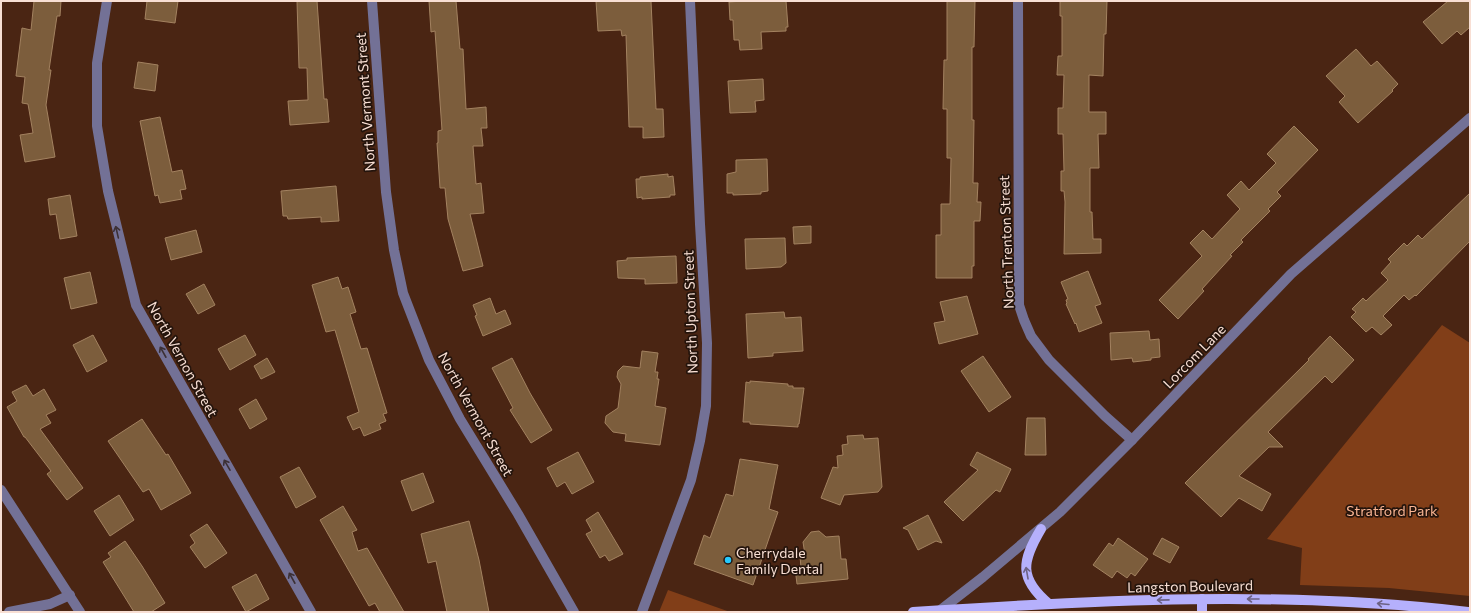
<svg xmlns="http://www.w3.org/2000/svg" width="1471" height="613" font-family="Commissioner,sans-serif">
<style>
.green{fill:#813e18}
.building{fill:#7c5d3c;stroke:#a38260}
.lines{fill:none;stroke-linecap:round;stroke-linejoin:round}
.minor{stroke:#737196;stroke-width:10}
.major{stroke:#b5b0fc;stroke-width:10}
.oneway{stroke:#3c3035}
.oneway2{stroke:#6c6284}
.poi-dot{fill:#24c9fe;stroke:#24140c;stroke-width:1.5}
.labels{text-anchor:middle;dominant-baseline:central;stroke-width:3.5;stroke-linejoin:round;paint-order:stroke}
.street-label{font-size:14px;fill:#f8dfd4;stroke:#24140c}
.park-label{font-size:14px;fill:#fab593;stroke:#24140c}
.poi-label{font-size:14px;fill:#f8dfd4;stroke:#24140c;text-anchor:start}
</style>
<rect width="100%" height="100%" fill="#4a2513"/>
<g class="green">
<path d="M 1442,325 L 1470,343 L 1470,596 L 1389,588 L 1300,585 L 1302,548 L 1267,539 Z"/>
<path d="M 668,590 L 730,612 L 659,612 Z"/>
</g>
<g class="building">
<path d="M 34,1 L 61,1 L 60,16 L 57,16 L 49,70 L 51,70 L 46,105 L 55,157 L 25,162 L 20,135 L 33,133 L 28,104 L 22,103 L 25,77 L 16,76 L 22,28 L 31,30 Z"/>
<path d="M 147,1 L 178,1 L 175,23 L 145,19 Z"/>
<path d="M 297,1 L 317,1 L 324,99 L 327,99 L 329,122 L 290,125 L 288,101 L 308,100 L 307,68 L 299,68 Z"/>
<path d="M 429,1 L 456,1 L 460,49 L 463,49 L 466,109 L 486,107 L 487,128 L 481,128 L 483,146 L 473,146 L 476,184 L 481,183 L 484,213 L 470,214 L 483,266 L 463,271 L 448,219 L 445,188 L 440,188 L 437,143 L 438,143 L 438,131 L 442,130 L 435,31 L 431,32 Z"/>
<path d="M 596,1 L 651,1 L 656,109 L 663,109 L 664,137 L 643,138 L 643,127 L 629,127 L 626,35 L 622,36 L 621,30 L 598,31 Z"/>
<path d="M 743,1 L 786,1 L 788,27 L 786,27 L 786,31 L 761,32 L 762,49 L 740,50 L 739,40 L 734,40 L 733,20 L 730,20 L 729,2 Z"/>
<path d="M 947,1 L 975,1 L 974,47 L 972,47 L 972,120 L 974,120 L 973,183 L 978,183 L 977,202 L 981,202 L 980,221 L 974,221 L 974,266 L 972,266 L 972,278 L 936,278 L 936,235 L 941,235 L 941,204 L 950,204 L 951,158 L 947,158 L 947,109 L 943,109 L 944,60 L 947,60 Z"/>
<path d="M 1060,1 L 1107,1 L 1106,34 L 1104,34 L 1103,76 L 1089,75 L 1089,112 L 1106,112 L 1106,134 L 1098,134 L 1099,168 L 1090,168 L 1090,212 L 1092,212 L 1093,239 L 1101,239 L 1101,253 L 1064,254 L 1065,202 L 1064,191 L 1061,191 L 1061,171 L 1064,171 L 1063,134 L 1058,134 L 1058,108 L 1063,108 L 1064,75 L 1057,75 L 1058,56 L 1062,56 L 1062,16 L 1060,16 Z"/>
<path d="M 1448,1 L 1470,1 L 1470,27 L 1461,35 L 1457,31 L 1442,44 L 1423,22 Z"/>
<path d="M 1356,49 L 1371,66 L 1377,61 L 1398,84 L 1392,90 L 1393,91 L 1358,123 L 1339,102 L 1345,96 L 1326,76 Z"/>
<path d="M 138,62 L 158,65 L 155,91 L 134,88 Z"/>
<path d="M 763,79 L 764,100 L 755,101 L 756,112 L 730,113 L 728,81 Z"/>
<path d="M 160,117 L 172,172 L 182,170 L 186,189 L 180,190 L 182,199 L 160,203 L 158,195 L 155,196 L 140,121 Z"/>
<path d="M 1294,126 L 1318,150 L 1277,192 L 1281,196 L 1268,209 L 1270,211 L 1241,240 L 1243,242 L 1230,255 L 1232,256 L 1202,289 L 1204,291 L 1178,319 L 1159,300 L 1202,256 L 1190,243 L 1203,230 L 1212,239 L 1240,209 L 1227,195 L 1241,181 L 1249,190 L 1276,163 L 1267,154 Z"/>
<path d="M 767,159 L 768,191 L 761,192 L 761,194 L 733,195 L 733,193 L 727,193 L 727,174 L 736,172 L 736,160 Z"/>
<path d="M 668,174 L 668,177 L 673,176 L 675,195 L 670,195 L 670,197 L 642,199 L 642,197 L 637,198 L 636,179 L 640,179 L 640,177 Z"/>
<path d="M 336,186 L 339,221 L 321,222 L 321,217 L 288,219 L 287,216 L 283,216 L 281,191 Z"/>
<path d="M 1470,193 L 1470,241 L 1416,296 L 1415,295 L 1409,300 L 1404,295 L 1383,316 L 1392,325 L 1381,335 L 1372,327 L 1366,332 L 1351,317 L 1356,312 L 1352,309 L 1363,298 L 1366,301 L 1388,280 L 1381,273 L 1391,262 L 1388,259 L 1404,243 L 1407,246 L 1418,235 L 1422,239 Z"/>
<path d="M 70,195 L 77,236 L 60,239 L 56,214 L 50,215 L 48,199 Z"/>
<path d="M 811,226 L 811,243 L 794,244 L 793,227 Z"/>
<path d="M 196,230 L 202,252 L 171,260 L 165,238 Z"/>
<path d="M 785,238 L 786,263 L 781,267 L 746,269 L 745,239 Z"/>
<path d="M 676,256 L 677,283 L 645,284 L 645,279 L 618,278 L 617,261 L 627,260 L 627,258 Z"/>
<path d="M 1088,271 L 1101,304 L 1095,306 L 1102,323 L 1079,332 L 1076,323 L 1075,324 L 1066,304 L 1067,303 L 1066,300 L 1068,299 L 1061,282 Z"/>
<path d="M 90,272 L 97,303 L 71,309 L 64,278 Z"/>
<path d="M 338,277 L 342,289 L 348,287 L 356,312 L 350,314 L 361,349 L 367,348 L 387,413 L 383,414 L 386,421 L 379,424 L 381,429 L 364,436 L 360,427 L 353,430 L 347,417 L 359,412 L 335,330 L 326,332 L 312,285 Z"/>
<path d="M 204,284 L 215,305 L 198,314 L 186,294 Z"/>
<path d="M 967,296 L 978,334 L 939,344 L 934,323 L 945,321 L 940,302 Z"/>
<path d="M 490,298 L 496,314 L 505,310 L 511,324 L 483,336 L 475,316 L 477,315 L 473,305 Z"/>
<path d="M 784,312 L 785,318 L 801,317 L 803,351 L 773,353 L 773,356 L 748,358 L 746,314 Z"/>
<path d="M 1149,331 L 1150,340 L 1159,339 L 1160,357 L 1151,358 L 1151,360 L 1133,362 L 1132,358 L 1111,360 L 1110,333 Z"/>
<path d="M 93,335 L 107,361 L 87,372 L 73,345 Z"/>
<path d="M 245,335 L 256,355 L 230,370 L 218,349 Z"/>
<path d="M 1330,336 L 1354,360 L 1332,383 L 1325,376 L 1268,432 L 1283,447 L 1269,447 L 1239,476 L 1271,494 L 1262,511 L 1239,498 L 1221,517 L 1185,483 L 1309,360 L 1308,359 Z"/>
<path d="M 642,351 L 658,353 L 655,372 L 658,372 L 657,379 L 659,379 L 655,406 L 666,408 L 660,445 L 625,441 L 626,434 L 613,432 L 605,423 L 606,416 L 618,408 L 621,384 L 617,377 L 618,371 L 623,366 L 640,368 Z"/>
<path d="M 983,356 L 1011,397 L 989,412 L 961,371 Z"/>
<path d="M 267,358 L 275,372 L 261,379 L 254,366 Z"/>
<path d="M 512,358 L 530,393 L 552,430 L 531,443 L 510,410 L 513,408 L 492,368 Z"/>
<path d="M 750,381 L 788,384 L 788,386 L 793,386 L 793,388 L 804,388 L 799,424 L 798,424 L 798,427 L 750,424 L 750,422 L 743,422 L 746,382 L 750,383 Z"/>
<path d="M 26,385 L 33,396 L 44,389 L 56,410 L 46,415 L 51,423 L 40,429 L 83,488 L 67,500 L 47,474 L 51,471 L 25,437 L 24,437 L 7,407 L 17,401 L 12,392 Z"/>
<path d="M 256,399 L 267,419 L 250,429 L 239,409 Z"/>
<path d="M 1027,418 L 1045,418 L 1046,455 L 1025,455 Z"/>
<path d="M 142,419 L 166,455 L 168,454 L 191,493 L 161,510 L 149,489 L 143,492 L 108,441 Z"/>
<path d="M 863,435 L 864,439 L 878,438 L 882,487 L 878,492 L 844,495 L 840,505 L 821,498 L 833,467 L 838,468 L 837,456 L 843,455 L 842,445 L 848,444 L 847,436 Z"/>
<path d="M 578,452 L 594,482 L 572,494 L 565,482 L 557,487 L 547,468 Z"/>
<path d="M 977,452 L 1011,469 L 1000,492 L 996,490 L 963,521 L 944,502 L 978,470 L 970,465 Z"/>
<path d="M 740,459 L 778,465 L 769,509 L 778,512 L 753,585 L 694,564 L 704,535 L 710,538 L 726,494 L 733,496 Z"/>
<path d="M 299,467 L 316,497 L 296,508 L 280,477 Z"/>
<path d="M 423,473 L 434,502 L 412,511 L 401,481 Z"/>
<path d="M 119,495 L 134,520 L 110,536 L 94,511 Z"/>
<path d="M 343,506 L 357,530 L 352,532 L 358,551 L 367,548 L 404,612 L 380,612 L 375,603 L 369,606 L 320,520 Z"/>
<path d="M 598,512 L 623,554 L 609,561 L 605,555 L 600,558 L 586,534 L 592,531 L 586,520 Z"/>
<path d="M 928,515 L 942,543 L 936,541 L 918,550 L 908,530 L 903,528 Z"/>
<path d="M 469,521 L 479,560 L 489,612 L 447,612 L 436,561 L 428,563 L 421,534 Z"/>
<path d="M 207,524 L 227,553 L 205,568 L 190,547 L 195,543 L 190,535 Z"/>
<path d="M 819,531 L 826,537 L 839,536 L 841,559 L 846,559 L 848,579 L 797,584 L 795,568 L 801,568 L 800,556 L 805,555 L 803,542 L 811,532 Z"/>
<path d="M 1118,538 L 1148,559 L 1135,576 L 1131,573 L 1127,578 L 1117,571 L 1112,578 L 1093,565 L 1109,543 L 1113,546 Z"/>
<path d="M 1162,538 L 1179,547 L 1170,563 L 1153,554 Z"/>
<path d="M 125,541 L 142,566 L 165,603 L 151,612 L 134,612 L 103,562 L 111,557 L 108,553 Z"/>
<path d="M 256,574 L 269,599 L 246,612 L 232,587 Z"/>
</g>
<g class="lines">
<g class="minor">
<path d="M 107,1 L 97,63 L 97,126 L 108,191 L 136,305 L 311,612"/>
<path d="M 372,1 L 386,192 L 394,250 L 403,293 L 429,360 L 460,419 L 518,514 L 574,612"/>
<path d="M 1018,1 L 1019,305 L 1024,320 L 1031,336 L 1049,360 L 1105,416 L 1132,440"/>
<path d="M 1,490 L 80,612"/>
<path d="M 9,612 L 50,604 L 70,595"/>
<path d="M 642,612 L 691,480 L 700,441 L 706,406 L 707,343 L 700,224 L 690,1"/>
<path d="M 938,612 L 983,577 L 1060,512 L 1132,440 L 1291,274 L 1470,118"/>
</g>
<g class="major">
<path d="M 1041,529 C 1022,561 1018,578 1049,604"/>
<path d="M 1202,599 L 1202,612"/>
<path d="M 913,612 C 1097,600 1284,590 1468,612"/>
</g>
</g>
<defs><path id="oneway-shaft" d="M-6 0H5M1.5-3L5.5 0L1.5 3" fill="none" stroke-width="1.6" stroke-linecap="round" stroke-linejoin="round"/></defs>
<g class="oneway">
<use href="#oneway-shaft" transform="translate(117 232) rotate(-103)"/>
<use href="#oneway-shaft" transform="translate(163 352) rotate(-119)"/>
<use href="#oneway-shaft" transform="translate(227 465) rotate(-120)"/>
<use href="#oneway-shaft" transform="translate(292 578) rotate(-119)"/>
</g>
<g class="oneway2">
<use href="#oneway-shaft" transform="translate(1027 573) rotate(-100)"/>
<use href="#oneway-shaft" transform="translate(1253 599) rotate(180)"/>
<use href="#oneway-shaft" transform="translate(1163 600) rotate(179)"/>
<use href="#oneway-shaft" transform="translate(1383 604) rotate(-175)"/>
</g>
<circle class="poi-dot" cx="728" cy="560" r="4"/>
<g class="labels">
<g class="street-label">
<text transform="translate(365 102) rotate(-94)">North Vermont Street</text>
<text transform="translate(1006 242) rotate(-92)">North Trenton Street</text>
<text transform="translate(690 312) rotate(-92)">North Upton Street</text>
<text transform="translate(1194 356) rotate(-46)">Lorcom Lane</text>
<text transform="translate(183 359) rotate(61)">North Vernon Street</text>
<text transform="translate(476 414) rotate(61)">North Vermont Street</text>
<text transform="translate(1190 586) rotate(-1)">Langston Boulevard</text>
</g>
<g class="park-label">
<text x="1392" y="510">Stratford Park</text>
</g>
<g class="poi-label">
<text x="736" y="552">Cherrydale<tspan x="736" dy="16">Family Dental</tspan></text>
</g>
</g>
<rect width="1471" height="613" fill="none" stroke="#f8dfd4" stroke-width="4"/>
</svg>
